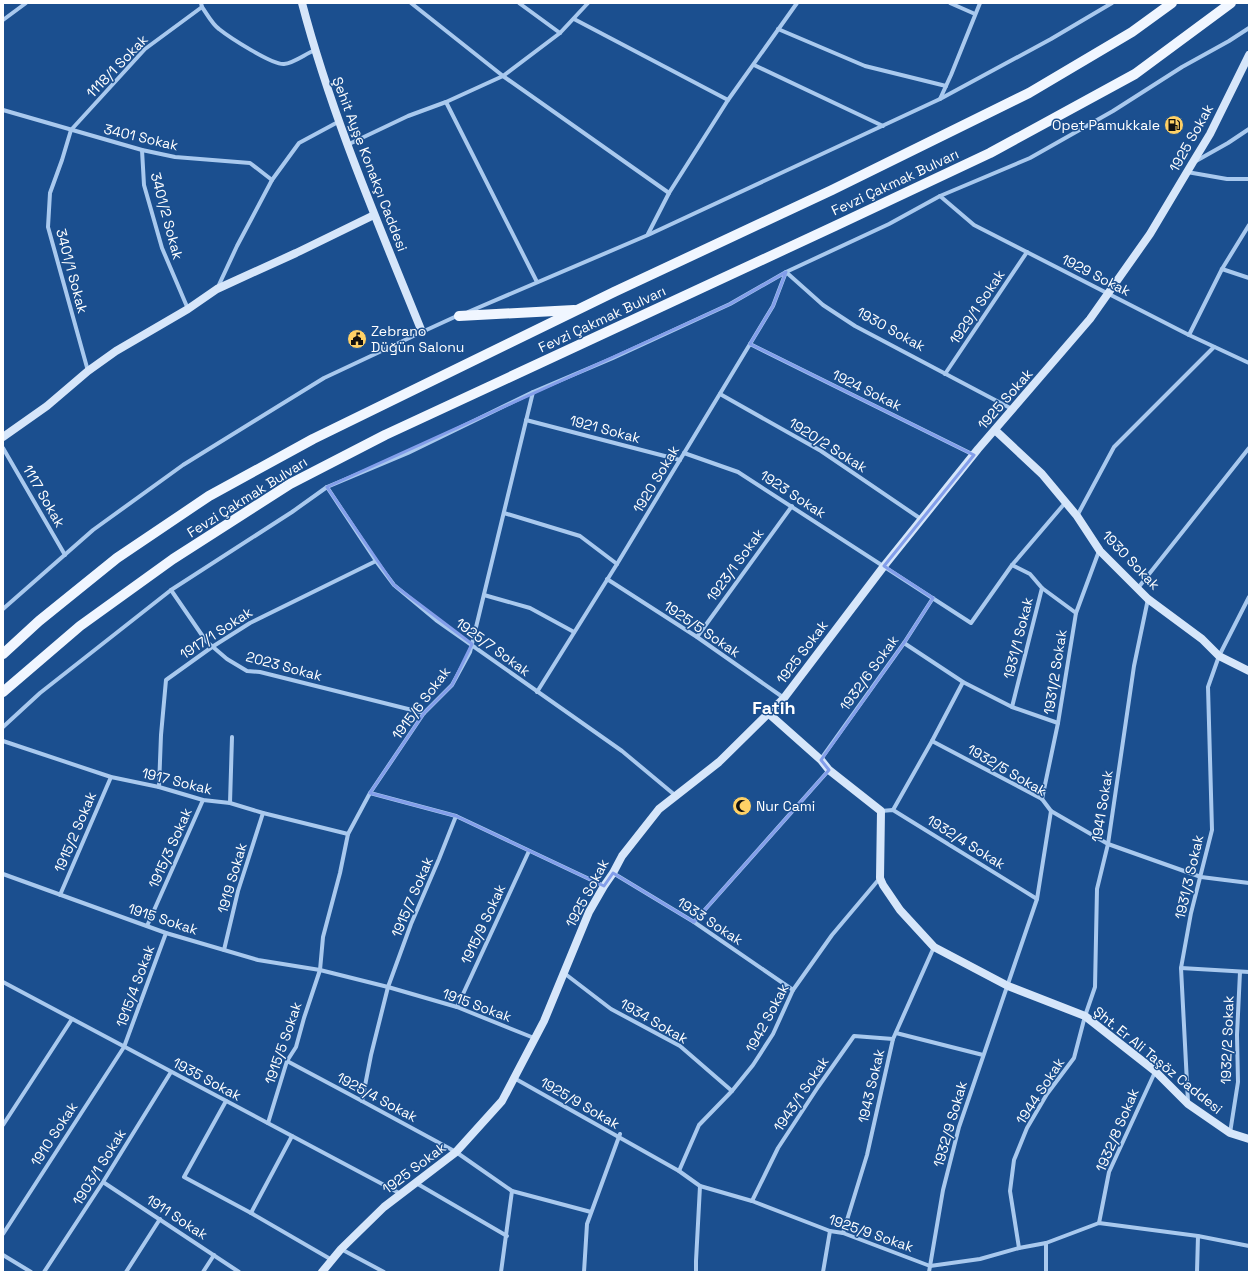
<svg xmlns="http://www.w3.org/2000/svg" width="1252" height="1275" font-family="'Space Grotesk',sans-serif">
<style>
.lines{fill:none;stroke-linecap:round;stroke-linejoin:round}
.street{stroke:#a9c9ee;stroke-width:4}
.secondary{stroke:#d6e6fa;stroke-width:8}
.primary{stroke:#f0f6ff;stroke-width:10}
.marked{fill:none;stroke:#839eea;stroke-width:3;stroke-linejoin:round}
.labels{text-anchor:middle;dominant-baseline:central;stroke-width:3;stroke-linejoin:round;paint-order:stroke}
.street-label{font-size:14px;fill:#fff;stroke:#1b4f8f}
.poi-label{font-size:14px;fill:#fff;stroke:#1b4f8f;text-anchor:start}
.district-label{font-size:18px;font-weight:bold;fill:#fff;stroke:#1b4f8f}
</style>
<rect width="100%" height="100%" fill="#1b4f8f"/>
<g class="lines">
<g class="street">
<path d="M 201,3 L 202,7 C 207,14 212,24 219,29 C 229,37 272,65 284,64 C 294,63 305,54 315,50"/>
<path d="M 411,3 L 503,76 L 669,193"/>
<path d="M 519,3 L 560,33"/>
<path d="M 950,3 L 975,14"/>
<path d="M 574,19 L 728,100"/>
<path d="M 3,20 L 26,3"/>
<path d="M 778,29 L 865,66 L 946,86"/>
<path d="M 754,65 L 883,126"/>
<path d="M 940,99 L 951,75 L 980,3"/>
<path d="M 446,102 L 537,282"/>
<path d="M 3,110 L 142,150 L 175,157 L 250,163 L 272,180"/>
<path d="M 347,145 L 408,116 L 446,102 L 503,76 L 560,33 L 588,3"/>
<path d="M 142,150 L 144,185 L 162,248 L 188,309"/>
<path d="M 1196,161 L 1228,143 L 1249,129"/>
<path d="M 1187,172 L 1227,179 L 1249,179"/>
<path d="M 940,196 L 974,225 L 1189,335 L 1249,363"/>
<path d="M 648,234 L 669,193 L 728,100 L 797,3"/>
<path d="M 1222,269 L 1249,278"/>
<path d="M 217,289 L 237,246 L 272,180 L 299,143 L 338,122"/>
<path d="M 468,312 L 648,235 L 940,99 L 1051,39 L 1112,3"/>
<path d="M 1189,335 L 1222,269 L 1249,225"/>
<path d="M 750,344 L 974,455"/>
<path d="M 88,371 L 48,227 L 50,193 L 62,160 L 71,130 L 145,49 L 202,7"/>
<path d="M 945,374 L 1027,252"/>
<path d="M 720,394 L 821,451 L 921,519"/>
<path d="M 526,420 L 680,460"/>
<path d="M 3,448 L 65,555"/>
<path d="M 684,453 L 738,472 L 971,623 L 1012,565 L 1065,503"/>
<path d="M 327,487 L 376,561 L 394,585 L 436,620 L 622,751 L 676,796"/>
<path d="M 504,513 L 580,536 L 617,564"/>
<path d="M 1077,516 L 1114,447 L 1214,347"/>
<path d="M 607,579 L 697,637 L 784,698"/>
<path d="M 1042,588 L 1076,613"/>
<path d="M 1138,588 L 1249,448"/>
<path d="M 171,590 L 206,641 L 227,659 L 247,671 L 260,672 L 424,713"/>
<path d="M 484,595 L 530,608 L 574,632"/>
<path d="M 3,609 L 93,530 L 183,465 L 324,378 L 422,332 L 459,315"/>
<path d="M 697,637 L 792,506"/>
<path d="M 904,643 L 963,682 L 1012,707 L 1058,723"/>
<path d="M 537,692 L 617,564 L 750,344 L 773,306 L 786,272 L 823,305 L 855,326 L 1012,409"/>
<path d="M 1012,707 L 1042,588 L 1030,574 L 1012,565"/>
<path d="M 3,727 L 40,693 L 171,590 L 292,512 L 327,487 L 408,453 L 533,392 L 613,358 L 730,304 L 786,272 L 889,224 L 940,196 L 1030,158 L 1113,111 L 1182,67 L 1229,41 L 1249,28"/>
<path d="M 3,741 L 111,777 L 159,787 L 203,800 L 230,803 L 263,813 L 348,834"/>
<path d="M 932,741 L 1042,799 L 1051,811 L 1108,844 L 1201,877 L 1249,883"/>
<path d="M 821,759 L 904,643 L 933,598"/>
<path d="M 159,787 L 161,735 L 166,680 L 212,647 L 250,623 L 376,561"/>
<path d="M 370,793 L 456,816 L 604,886"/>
<path d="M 1042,799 L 1058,723 L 1076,613 L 1099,551"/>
<path d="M 230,803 L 232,737"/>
<path d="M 893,810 L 932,741 L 963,682"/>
<path d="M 881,811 L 893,810 L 1037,899"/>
<path d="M 613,873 L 694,922 L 793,990"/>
<path d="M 3,874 L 166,933 L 258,960 L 320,970 L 388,987 L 457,1007 L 534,1038"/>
<path d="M 60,895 L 111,777"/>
<path d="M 694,922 L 829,770"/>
<path d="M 147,926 L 203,800"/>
<path d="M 224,950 L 238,891 L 263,813"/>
<path d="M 1181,968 L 1249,972"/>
<path d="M 564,973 L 611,1009 L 680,1046 L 732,1091"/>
<path d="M 3,982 L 401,1194"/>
<path d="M 457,1007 L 529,851"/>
<path d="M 896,1033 L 983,1055"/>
<path d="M 287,1061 L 362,1101 L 456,1152 L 512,1191 L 591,1212"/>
<path d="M 514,1078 L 679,1171 L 700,1186 L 752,1201 L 830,1231 L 843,1233 L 930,1266 L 980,1259 L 1019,1248 L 1046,1243 L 1099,1223 L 1198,1236 L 1249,1246"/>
<path d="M 226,1101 L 184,1177 L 251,1213 L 332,1260"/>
<path d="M 362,1101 L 371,1055 L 388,987 L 411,924 L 439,859 L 456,816"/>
<path d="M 1188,1102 L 1181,968 L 1191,913 L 1212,830 L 1208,687 L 1219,656 L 1249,597"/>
<path d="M 268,1123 L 287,1061 L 296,1047 L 304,1018 L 320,970 L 323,937 L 340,873 L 348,834 L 370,793 L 424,713 L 452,685 L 470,652 L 533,392"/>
<path d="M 3,1125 L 72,1019"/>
<path d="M 1230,1133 L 1238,1082 L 1237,1035 L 1240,972"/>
<path d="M 679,1171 L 699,1125 L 732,1091 L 753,1065 L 773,1034 L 793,990 L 832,935 L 880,878"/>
<path d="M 103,1182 L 239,1272"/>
<path d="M 416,1183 L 507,1236"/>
<path d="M 752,1201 L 778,1148 L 818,1087 L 854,1036 L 893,1039"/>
<path d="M 251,1213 L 292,1136"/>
<path d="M 1099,1223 L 1109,1172 L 1155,1072"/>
<path d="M 843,1233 L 867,1155 L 893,1039 L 934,947"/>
<path d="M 3,1234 L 124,1047 L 166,933"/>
<path d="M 1046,1243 L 1046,1272"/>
<path d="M 1019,1248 L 1010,1191 L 1014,1160 L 1027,1128 L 1047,1094 L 1074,1058 L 1085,1016 L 1095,987 L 1097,889 L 1108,844 L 1134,666 L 1148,599"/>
<path d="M 341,1249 L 384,1272"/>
<path d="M 3,1255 L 31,1272"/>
<path d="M 44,1272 L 103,1182 L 171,1072"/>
<path d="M 126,1272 L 160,1219"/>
<path d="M 203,1272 L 214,1255"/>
<path d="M 501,1272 L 512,1191"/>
<path d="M 584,1272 L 587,1224 L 620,1134"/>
<path d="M 696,1272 L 696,1261 L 700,1186"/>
<path d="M 823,1272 L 830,1231"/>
<path d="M 929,1272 L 943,1190 L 959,1127 L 1037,899 L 1051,811"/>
<path d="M 1197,1272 L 1198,1236"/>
</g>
<g class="secondary">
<path d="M 302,3 C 332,117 378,223 422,332"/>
<path d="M 995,430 L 1042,474 L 1077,516 L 1100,551 L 1148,599 L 1202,639 L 1219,656 L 1249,671"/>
<path d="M 3,437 L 47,406 L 88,371 L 116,351 L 188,309 L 217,289 L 296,253 L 374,215"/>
<path d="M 768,713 L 821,760 L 829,770 L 881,811 L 880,878 L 883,885 L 900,910 L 934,947 L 1008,986 L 1085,1016 L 1155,1071 L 1188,1104 L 1230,1133 L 1249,1139"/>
<path d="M 322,1272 L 341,1249 L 384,1207 L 456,1152 L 502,1101 L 544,1021 L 589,912 L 604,886 L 613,873 L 622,856 L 659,809 L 719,762 L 784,698 L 884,566 L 978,449 L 1090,319 L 1150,234 L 1193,162 L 1210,134 L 1249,55"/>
</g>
<g class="primary">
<path d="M 459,316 L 574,310"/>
<path d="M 3,654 L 39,621 L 117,558 L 209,496 L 313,439 L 614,292 L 832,190 L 1029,93 L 1132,32 L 1172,3"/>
<path d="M 3,692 L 80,626 L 173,559 L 290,484 L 385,435 L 835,226 L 990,153 L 1135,74 L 1231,3"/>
</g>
</g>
<path class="marked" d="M 786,272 L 773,306 L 750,344 L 974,455 L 884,566 L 933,598 L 904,643 L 821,760 L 829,770 L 694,922 L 613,873 L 604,886 L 456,816 L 370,793 L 424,713 L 452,685 L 472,644 L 394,585 L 327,487 L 730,304 Z"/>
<defs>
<symbol id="fuel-disc" viewBox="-11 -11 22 22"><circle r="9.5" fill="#ffd166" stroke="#1b4f8f"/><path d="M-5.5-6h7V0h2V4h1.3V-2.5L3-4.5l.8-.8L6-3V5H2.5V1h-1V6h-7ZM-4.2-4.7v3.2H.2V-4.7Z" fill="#111"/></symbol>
<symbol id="civic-disc" viewBox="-11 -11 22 22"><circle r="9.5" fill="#ffd166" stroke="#1b4f8f"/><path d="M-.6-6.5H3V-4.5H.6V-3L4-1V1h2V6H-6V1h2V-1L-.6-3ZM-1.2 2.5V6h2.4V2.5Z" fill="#111"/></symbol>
<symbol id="mosque-disc" viewBox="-11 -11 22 22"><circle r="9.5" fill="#ffd166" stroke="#1b4f8f"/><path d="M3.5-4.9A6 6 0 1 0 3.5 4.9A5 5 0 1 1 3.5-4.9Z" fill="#111"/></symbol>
</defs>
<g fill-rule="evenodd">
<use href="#fuel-disc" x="1163" y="114" width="22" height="22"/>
<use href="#civic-disc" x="346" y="328" width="22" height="22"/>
<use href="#mosque-disc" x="731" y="795" width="22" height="22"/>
</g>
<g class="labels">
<g class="street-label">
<text transform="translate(117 66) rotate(-46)">1118/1 Sokak</text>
<text transform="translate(141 137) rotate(13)">3401 Sokak</text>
<text transform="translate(1191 138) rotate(-61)">1925 Sokak</text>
<text transform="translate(370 164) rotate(69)">Şehit Ayşe Konakçı Caddesi</text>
<text transform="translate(895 182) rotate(-25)">Fevzi Çakmak Bulvarı</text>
<text transform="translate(167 216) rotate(75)">3401/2 Sokak</text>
<text transform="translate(72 271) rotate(75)">3401/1 Sokak</text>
<text transform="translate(1096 275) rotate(27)">1929 Sokak</text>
<text transform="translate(977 307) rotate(-56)">1929/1 Sokak</text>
<text transform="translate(602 319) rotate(-25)">Fevzi Çakmak Bulvarı</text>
<text transform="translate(891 329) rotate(29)">1930 Sokak</text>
<text transform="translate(867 390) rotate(26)">1924 Sokak</text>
<text transform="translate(1005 399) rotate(-49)">1925 Sokak</text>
<text transform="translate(605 429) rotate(15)">1921 Sokak</text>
<text transform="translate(828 445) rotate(32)">1920/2 Sokak</text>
<text transform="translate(656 479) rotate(-59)">1920 Sokak</text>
<text transform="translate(793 494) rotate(33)">1923 Sokak</text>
<text transform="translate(44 496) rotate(60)">1117 Sokak</text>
<text transform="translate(247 497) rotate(-32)">Fevzi Çakmak Bulvarı</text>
<text transform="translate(1131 560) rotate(46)">1930 Sokak</text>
<text transform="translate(735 565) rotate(-54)">1923/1 Sokak</text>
<text transform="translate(702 629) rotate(34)">1925/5 Sokak</text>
<text transform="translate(216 633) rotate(-33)">1917/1 Sokak</text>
<text transform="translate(1018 638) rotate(-76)">1931/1 Sokak</text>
<text transform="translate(493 647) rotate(36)">1925/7 Sokak</text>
<text transform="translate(802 652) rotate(-53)">1925 Sokak</text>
<text transform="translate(284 666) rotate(15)">2023 Sokak</text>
<text transform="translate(1055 672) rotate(-81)">1931/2 Sokak</text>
<text transform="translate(869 673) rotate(-54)">1932/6 Sokak</text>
<text transform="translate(421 703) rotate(-53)">1915/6 Sokak</text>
<text transform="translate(1007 770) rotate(30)">1932/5 Sokak</text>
<text transform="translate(177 781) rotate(14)">1917 Sokak</text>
<text transform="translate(1102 806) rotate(-81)">1941 Sokak</text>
<text transform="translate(75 832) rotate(-67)">1915/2 Sokak</text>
<text transform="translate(966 842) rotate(32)">1932/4 Sokak</text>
<text transform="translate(170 848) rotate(-66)">1915/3 Sokak</text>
<text transform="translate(1189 877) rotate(-77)">1931/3 Sokak</text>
<text transform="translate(232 878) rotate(-74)">1919 Sokak</text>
<text transform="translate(587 893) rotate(-62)">1925 Sokak</text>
<text transform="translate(412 897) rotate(-67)">1915/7 Sokak</text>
<text transform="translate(163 919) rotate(18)">1915 Sokak</text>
<text transform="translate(710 921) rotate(33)">1933 Sokak</text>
<text transform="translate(483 924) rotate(-65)">1915/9 Sokak</text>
<text transform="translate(135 986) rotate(-70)">1915/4 Sokak</text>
<text transform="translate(477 1005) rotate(20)">1915 Sokak</text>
<text transform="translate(767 1018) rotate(-62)">1942 Sokak</text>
<text transform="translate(654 1021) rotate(30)">1934 Sokak</text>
<text transform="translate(1227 1040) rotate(-88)">1932/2 Sokak</text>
<text transform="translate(283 1043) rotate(-71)">1915/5 Sokak</text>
<text transform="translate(1158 1060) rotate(39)">Şht. Er Ali Taşöz Caddesi</text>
<text transform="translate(207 1079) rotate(28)">1935 Sokak</text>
<text transform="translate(871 1086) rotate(-77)">1943 Sokak</text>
<text transform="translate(1040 1091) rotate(-57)">1944 Sokak</text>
<text transform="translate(801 1094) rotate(-56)">1943/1 Sokak</text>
<text transform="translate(377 1097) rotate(28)">1925/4 Sokak</text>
<text transform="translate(580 1103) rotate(30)">1925/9 Sokak</text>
<text transform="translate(950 1124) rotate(-74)">1932/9 Sokak</text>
<text transform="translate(1117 1130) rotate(-67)">1932/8 Sokak</text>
<text transform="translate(54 1134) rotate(-57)">1910 Sokak</text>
<text transform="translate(99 1167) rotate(-58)">1903/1 Sokak</text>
<text transform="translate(414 1168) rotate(-37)">1925 Sokak</text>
<text transform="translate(177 1217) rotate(33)">1911 Sokak</text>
<text transform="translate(871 1233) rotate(19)">1925/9 Sokak</text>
</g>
<g class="poi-label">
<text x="1160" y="125" text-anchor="end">Opet Pamukkale</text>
<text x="371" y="331">Zebrano<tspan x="371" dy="16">Düğün Salonu</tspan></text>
<text x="756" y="806">Nur Cami</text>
</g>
<g class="district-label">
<text x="774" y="707">Fatih</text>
</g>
</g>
<rect width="1252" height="1275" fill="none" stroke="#ffffff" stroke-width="8"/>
</svg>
